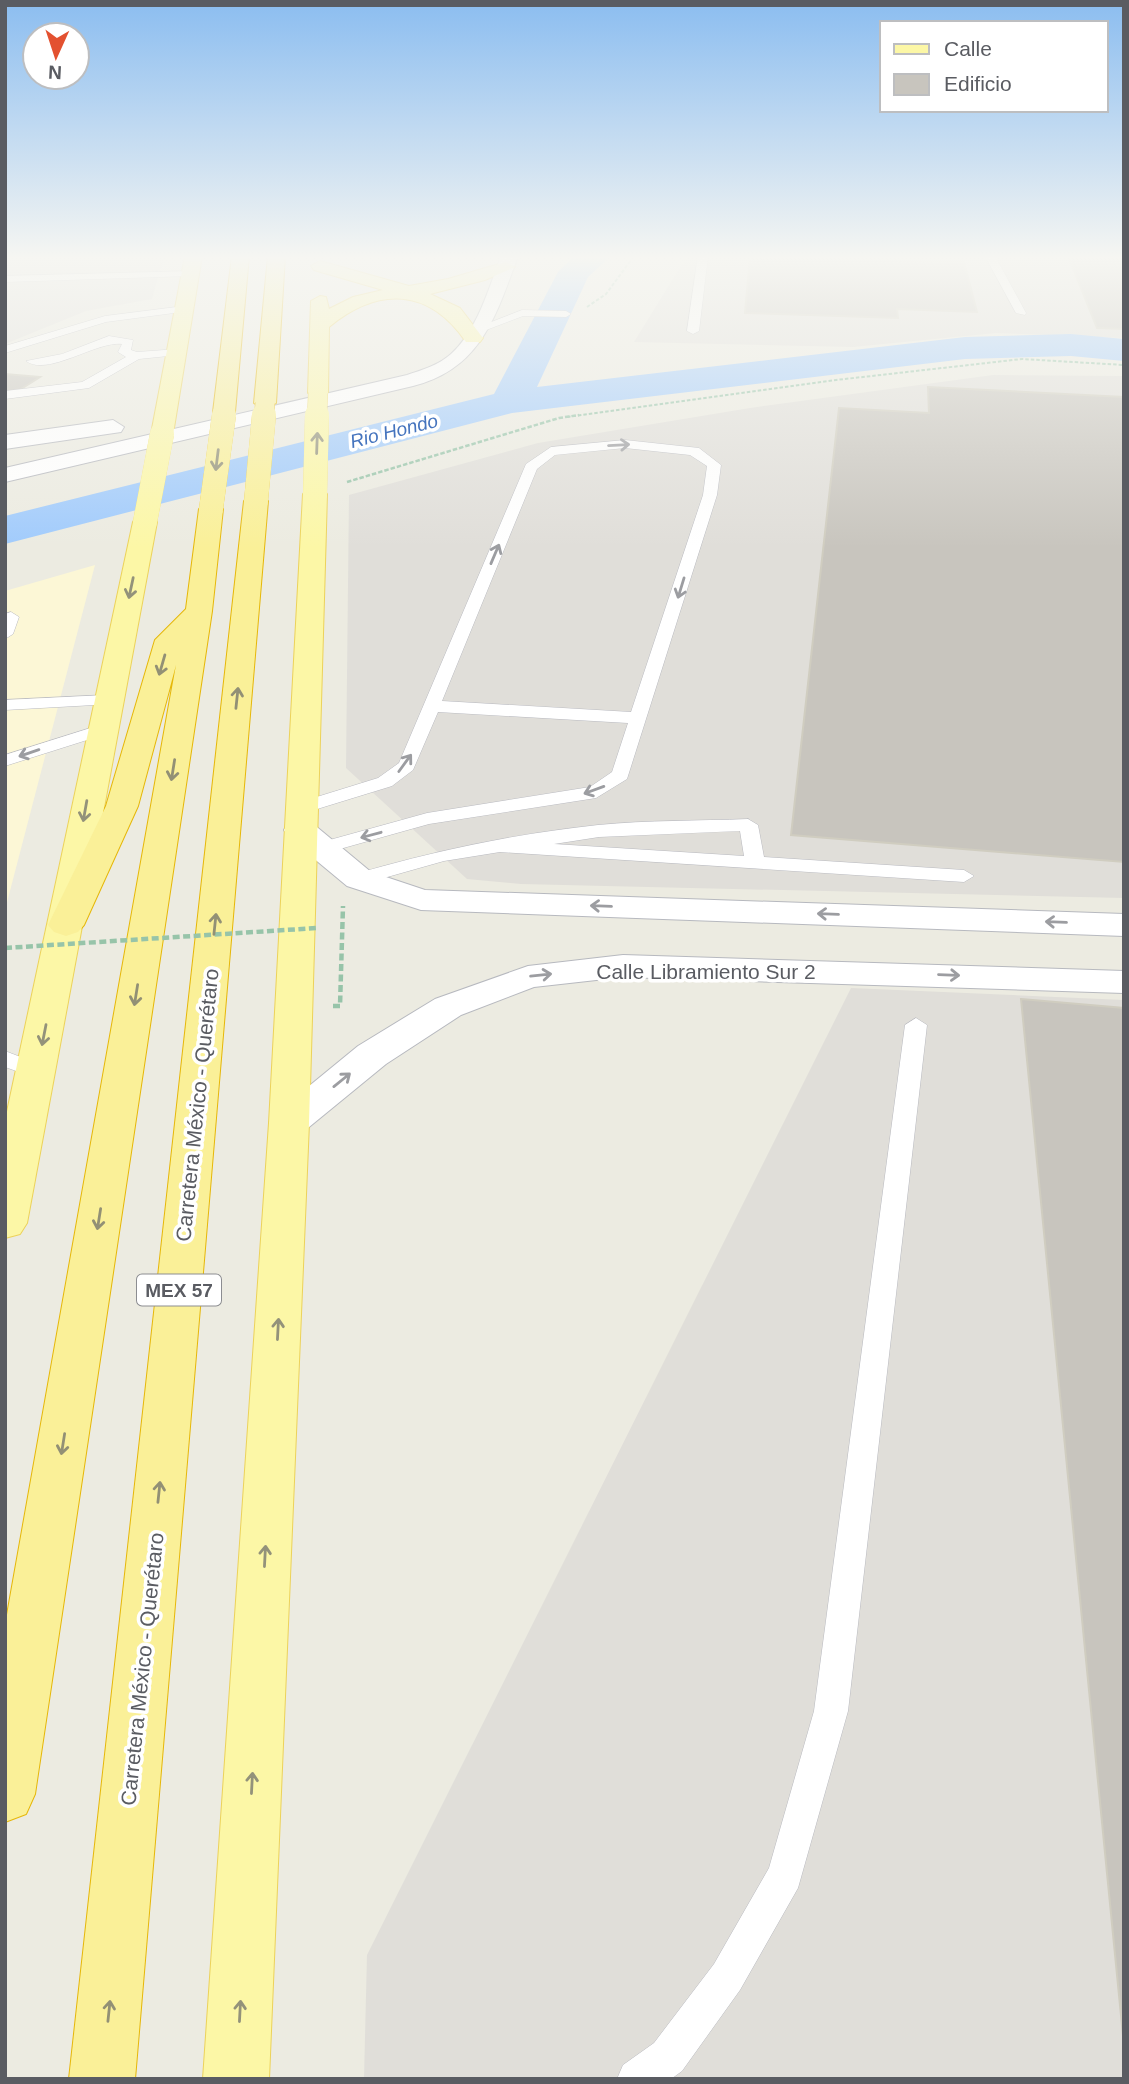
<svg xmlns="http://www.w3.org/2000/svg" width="1129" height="2084" font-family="Helvetica,sans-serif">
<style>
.commercial{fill:#fcf7d6}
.industrial{fill:#e0ded9}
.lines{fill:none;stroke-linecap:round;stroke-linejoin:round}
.river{fill:#a1cbfc;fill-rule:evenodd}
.building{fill:#c8c5be;stroke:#d0cdc0;stroke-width:2}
.service-casing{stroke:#b9bac0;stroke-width:1}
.secondary-casing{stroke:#b7b9bf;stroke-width:2}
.primary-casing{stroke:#ecd25a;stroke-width:2}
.trunk-casing{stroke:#e6b708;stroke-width:2}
.path-far2{stroke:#97c4a9;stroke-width:2;stroke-dasharray:3.5 2;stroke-linecap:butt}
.path-far1{stroke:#97c4a9;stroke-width:2.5;stroke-dasharray:4.5 2;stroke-linecap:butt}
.path{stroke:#97c4a9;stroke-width:4.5;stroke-dasharray:7 3.5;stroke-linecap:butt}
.service{fill:#fff;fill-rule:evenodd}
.secondary{fill:#fff;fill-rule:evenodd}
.primary{fill:#fcf7a6;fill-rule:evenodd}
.trunk{fill:#faf098;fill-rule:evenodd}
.primary-bridge-far1-casing{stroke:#ecd25a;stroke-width:20;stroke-linecap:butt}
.primary-bridge-casing{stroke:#ecd25a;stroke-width:24;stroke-linecap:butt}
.trunk-bridge-far1-casing{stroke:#e6b708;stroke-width:20;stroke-linecap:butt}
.trunk-bridge-casing{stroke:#e6b708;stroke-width:24;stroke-linecap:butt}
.path-bridge{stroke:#97c4a9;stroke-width:4.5;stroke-dasharray:7 3.5;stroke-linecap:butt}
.primary-bridge-far1{stroke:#fcf7a6;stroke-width:19}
.primary-bridge{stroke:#fcf7a6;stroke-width:24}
.trunk-bridge-far1{stroke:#faf098;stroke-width:19}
.trunk-bridge{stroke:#faf098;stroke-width:24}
.oneway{stroke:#93927a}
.oneway2{stroke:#9c9da1}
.oneway3{stroke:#929075}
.labels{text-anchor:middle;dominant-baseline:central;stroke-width:7;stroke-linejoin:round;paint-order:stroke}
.far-water-label{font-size:19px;font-style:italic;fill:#4574be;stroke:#fff}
.shield{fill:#fff;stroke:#8c8d91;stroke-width:2}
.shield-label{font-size:19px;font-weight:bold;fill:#5a5c62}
.street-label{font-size:21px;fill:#5a5c62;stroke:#fff}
</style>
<rect width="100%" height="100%" fill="#ecebe1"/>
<path class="commercial" d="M 95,565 L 5,910 L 5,591 Z"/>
<g class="industrial">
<path d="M 5,256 L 164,256 L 152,299 L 86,311 L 5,344 Z"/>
<path d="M 687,256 L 1124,256 L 1124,338 L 996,333 L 853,347 L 634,342 Z"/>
<path d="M 993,375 L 1124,376 L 1124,898 L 521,884 L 467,879 L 346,768 L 349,495 L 538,443 L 750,408 Z"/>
<path d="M 851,988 L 1124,1000 L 1124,2079 L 364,2079 L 367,1955 Z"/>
</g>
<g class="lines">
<path class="river" d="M 574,256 L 611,256 L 588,277 L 537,387 L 965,337 L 1071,334 L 1124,339 L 1124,361 L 1071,356 L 965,359 L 512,413 L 5,544 L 5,516 L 494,394 L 558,272 Z"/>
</g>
<g class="building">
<path d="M 750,256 L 964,262 L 977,312 L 897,309 L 898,318 L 745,313 Z"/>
<path d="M 1068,256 L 1124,256 L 1124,329 L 1097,328 Z"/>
<path d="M 5,374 L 40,377 L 13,394 L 5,394 Z"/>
<path d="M 928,387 L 1124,397 L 1124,862 L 791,835 L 839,408 L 929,413 Z"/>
<path d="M 1021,999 L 1124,1008 L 1124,2046 Z"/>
</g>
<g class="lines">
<defs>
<g id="service">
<path d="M 698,256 L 708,256 L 699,331 L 693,334 L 687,331 Z"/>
<path d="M 985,256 L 995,256 L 1026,313 L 1025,315 L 1016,313 Z"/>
<path d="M 195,271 L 196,273 L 191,276 L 5,282 L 5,276 Z"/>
<path d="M 185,306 L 190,309 L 189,311 L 106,322 L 5,353 L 5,346 L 105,316 Z"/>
<path d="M 522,310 L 566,311 L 571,314 L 566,317 L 523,316 L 481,332 L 471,330 Z"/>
<path d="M 109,336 L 133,340 L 131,350 L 137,352 L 178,349 L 184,352 L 178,355 L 139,359 L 89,388 L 5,399 L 5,391 L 82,382 L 126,357 L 118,352 L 122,344 C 96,341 48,377 26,361 L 62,354 Z"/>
<path d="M 625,440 L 699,448 L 721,465 L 717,495 L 627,779 L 596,798 L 429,824 L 322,854 L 315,852 L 312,848 L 315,844 L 427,813 L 590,787 L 612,772 L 628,723 L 438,712 L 413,770 L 392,786 L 301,814 L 292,808 L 294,804 L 378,778 L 399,763 L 526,464 L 551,447 ZM 625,448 L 690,455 L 707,466 L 703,495 L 631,712 L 442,701 L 537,469 L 555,455 Z"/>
<path d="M 11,612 L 19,617 L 13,634 L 5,639 L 5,614 Z"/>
<path d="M 106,695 L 115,700 L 112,704 L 5,710 L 5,700 Z"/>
<path d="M 100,725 L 106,726 L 109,730 L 106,734 L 5,766 L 5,755 Z"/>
<path d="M 748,819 L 758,825 L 764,857 L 964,870 L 974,876 L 964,882 L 500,852 L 444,861 L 359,885 L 349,879 L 352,875 C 433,851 514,834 598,825 C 648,820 698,821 748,819 ZM 740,831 L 744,856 L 554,844 L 599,837 Z"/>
<path d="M 916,1018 L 927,1025 L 848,1711 L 798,1888 L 740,1990 L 682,2071 L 671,2079 L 617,2079 L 623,2065 L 654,2043 L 714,1964 L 769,1868 L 814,1711 L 905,1025 Z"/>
<path d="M 5,1051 L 44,1066 L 48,1071 L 44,1076 L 36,1078 L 5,1067 Z"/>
</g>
<g id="secondary">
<path d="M 501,256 L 518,256 C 496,316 481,369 413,386 L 5,482 L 5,468 L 407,375 C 422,370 439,365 451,354 C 477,331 489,288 501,256 Z"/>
<path d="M 113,420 L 124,427 L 121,432 L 5,449 L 5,435 Z"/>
<path d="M 300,820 L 312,823 L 371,872 L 425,890 L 1124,914 L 1124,936 L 421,910 L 347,886 L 288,837 L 284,830 L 288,823 Z"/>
<path d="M 623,955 L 1124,971 L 1124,993 L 623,977 L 534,987 L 461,1015 L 386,1064 L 303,1132 L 289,1136 L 275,1132 L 269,1123 L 275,1114 L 358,1046 L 435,999 L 528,966 Z"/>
</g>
<g id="primary">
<path d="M 185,256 L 202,256 L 173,434 L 162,441 L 151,434 Z"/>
<path d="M 320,261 L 409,286 L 448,279 L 506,262 L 515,267 L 485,280 L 430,294 L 460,308 L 483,338 L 480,342 L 466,342 C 429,288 379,286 329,327 L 328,393 L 318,399 L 308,393 L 311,301 L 320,296 L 326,297 L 329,309 L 353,297 L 383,290 L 314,270 L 311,266 Z"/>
<path d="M 315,487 L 323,489 L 327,494 L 309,1123 L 269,2079 L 203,2079 L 269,1123 L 303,494 L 307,489 Z"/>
<path d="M 145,515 L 154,517 L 157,522 L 27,1223 L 20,1234 L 5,1238 L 5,1121 L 133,522 L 136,517 Z"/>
</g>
<g id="trunk">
<path d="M 232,256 L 249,256 L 235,412 L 224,418 L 213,412 Z"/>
<path d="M 268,256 L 285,256 L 276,403 L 265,409 L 254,403 Z"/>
<path d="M 256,494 L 264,496 L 268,501 L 135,2079 L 69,2079 L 244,501 L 248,496 Z"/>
<path d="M 211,502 L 219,504 L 223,509 L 212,611 L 35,1794 L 26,1814 L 5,1822 L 5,1626 L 176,665 L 138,806 L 84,925 L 78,932 L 66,936 L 54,932 L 48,925 L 106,806 L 155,640 L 186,609 L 199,509 L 203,504 Z"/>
</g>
</defs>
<use href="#service" class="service-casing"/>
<use href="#secondary" class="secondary-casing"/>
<use href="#primary" class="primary-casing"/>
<use href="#trunk" class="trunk-casing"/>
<g class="path-far2">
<path d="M 587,307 L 606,294 L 634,256"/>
<path d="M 567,417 L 836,380 L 1022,359 L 1124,365"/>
</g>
<path class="path-far1" d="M 347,482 L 559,418 L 579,415"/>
<path class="path" d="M 333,1006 L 340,1006 L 343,906"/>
<use href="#service" class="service"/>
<use href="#secondary" class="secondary"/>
<use href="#primary" class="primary"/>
<use href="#trunk" class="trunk"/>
<defs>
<path id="primary-bridge-far1" d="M 317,417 L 318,393"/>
<g id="primary-bridge">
<path d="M 315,494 L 317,415"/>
<path d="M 145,522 L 162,434"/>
</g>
<g id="trunk-bridge-far1">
<path d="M 223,417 L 224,412"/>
<path d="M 264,417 L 265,403"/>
</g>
<g id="trunk-bridge">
<path d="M 256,501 L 264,415"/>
<path d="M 211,509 L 224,415"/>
</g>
</defs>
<use href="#primary-bridge-far1" class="primary-bridge-far1-casing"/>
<use href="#primary-bridge" class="primary-bridge-casing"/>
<use href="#trunk-bridge-far1" class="trunk-bridge-far1-casing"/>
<use href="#trunk-bridge" class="trunk-bridge-casing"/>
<path class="path-bridge" d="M 5,948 L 317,928"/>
<use href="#primary-bridge-far1" class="primary-bridge-far1"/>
<use href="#primary-bridge" class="primary-bridge"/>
<use href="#trunk-bridge-far1" class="trunk-bridge-far1"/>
<use href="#trunk-bridge" class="trunk-bridge"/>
</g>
<defs><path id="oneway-shaft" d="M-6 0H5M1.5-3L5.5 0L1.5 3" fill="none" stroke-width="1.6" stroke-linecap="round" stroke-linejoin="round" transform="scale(1.75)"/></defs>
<g class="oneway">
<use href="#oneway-shaft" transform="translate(317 443) rotate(-88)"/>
<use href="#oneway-shaft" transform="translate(131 588) rotate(102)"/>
<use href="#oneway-shaft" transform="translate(85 811) rotate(100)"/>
<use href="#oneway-shaft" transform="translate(44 1035) rotate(101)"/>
<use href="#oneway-shaft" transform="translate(278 1329) rotate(-87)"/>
<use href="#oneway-shaft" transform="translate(265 1556) rotate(-87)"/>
<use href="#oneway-shaft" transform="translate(252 1783) rotate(-87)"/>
<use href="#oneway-shaft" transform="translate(240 2011) rotate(-87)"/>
</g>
<g class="oneway2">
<use href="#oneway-shaft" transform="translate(619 445) rotate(-3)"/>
<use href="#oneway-shaft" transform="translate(495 554) rotate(-67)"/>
<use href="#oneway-shaft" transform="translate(681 588) rotate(107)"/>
<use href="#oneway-shaft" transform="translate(29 753) rotate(161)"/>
<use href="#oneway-shaft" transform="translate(405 763) rotate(-54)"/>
<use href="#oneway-shaft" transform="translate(594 790) rotate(160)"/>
<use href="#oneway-shaft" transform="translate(371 835) rotate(165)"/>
<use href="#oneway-shaft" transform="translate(601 906) rotate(-178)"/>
<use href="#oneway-shaft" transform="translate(828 914) rotate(-178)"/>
<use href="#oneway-shaft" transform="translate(1056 922) rotate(-178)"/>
<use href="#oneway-shaft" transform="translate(541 975) rotate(-6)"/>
<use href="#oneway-shaft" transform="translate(949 975) rotate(2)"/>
<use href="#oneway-shaft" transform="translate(342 1080) rotate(-39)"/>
</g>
<g class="oneway3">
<use href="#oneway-shaft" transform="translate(217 460) rotate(97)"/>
<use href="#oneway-shaft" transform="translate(162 665) rotate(106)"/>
<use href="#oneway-shaft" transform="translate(237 698) rotate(-84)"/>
<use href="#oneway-shaft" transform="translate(173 770) rotate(99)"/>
<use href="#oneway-shaft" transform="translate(215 924) rotate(-84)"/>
<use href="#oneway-shaft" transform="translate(136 995) rotate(99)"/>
<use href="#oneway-shaft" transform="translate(99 1219) rotate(99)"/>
<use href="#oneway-shaft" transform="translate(63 1444) rotate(99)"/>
<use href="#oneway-shaft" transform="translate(159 1492) rotate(-84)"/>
<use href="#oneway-shaft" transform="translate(109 2011) rotate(-84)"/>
</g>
<linearGradient id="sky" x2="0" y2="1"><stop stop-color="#8bbdf0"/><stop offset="0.47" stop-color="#f6f6f2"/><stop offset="1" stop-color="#f6f6f2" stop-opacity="0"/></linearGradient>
<rect width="1129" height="548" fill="url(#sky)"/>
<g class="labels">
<g class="far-water-label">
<text transform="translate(394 431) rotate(-14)">Rio Hondo</text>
</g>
<rect class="shield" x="137" y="1274.5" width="84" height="31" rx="5"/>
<g class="shield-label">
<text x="179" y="1290">MEX 57</text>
</g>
<g class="street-label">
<text x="706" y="971">Calle Libramiento Sur 2</text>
<text transform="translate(197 1105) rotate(-84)">Carretera México - Querétaro</text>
<text transform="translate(142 1669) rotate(-84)">Carretera México - Querétaro</text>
</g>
</g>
<rect width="1129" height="2084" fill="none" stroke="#5a5c62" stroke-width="14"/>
<rect x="880" y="21" width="228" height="91" fill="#ffffff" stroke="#bdbec0" stroke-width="2"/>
<rect x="894" y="44" width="35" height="10" fill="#fcf7a6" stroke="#bdbec0" stroke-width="2"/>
<text x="944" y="56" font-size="21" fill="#5a5c62">Calle</text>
<rect x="894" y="74" width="35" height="21" fill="#c8c5be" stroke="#bdbec0" stroke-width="2"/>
<text x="944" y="91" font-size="21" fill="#5a5c62">Edificio</text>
<g transform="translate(56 56) rotate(183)"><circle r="33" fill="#ffffff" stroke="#bdbec0" stroke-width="2"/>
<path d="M0-5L12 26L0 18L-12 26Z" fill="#e35130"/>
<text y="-10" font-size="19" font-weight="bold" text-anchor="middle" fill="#5a5c62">N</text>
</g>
</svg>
